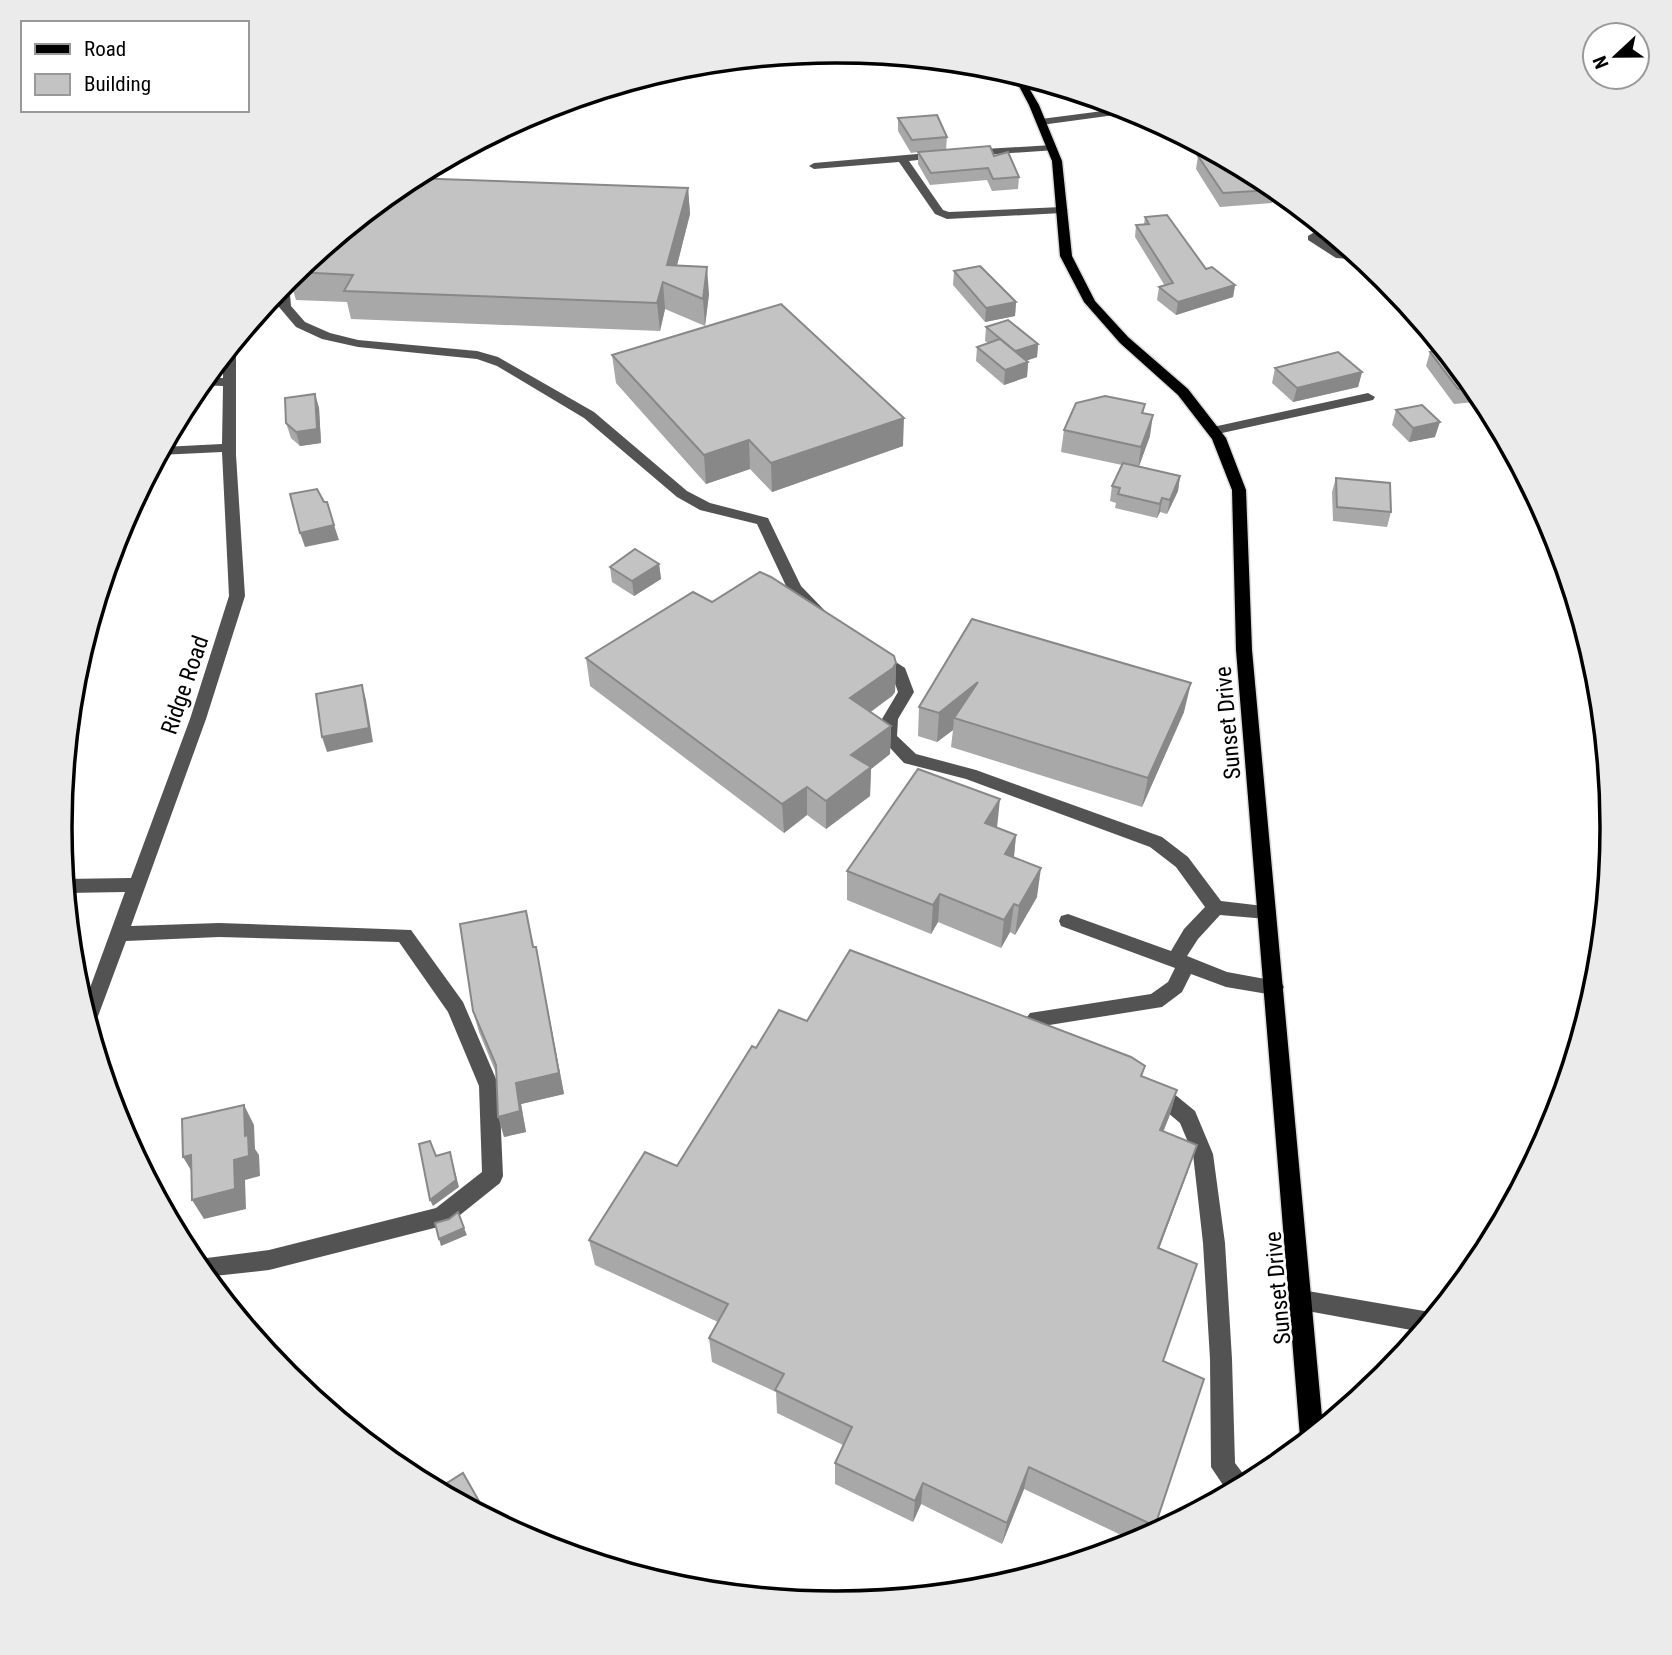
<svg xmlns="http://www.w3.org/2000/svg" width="1672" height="1655" font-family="'Roboto Condensed',sans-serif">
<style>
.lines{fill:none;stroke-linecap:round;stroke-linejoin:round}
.major-casing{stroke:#dbdbdb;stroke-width:3}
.minor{fill:#535353;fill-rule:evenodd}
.major{fill:#000;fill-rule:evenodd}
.wall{fill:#a8a8a8}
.shaded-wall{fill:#888}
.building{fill:#c3c3c3;stroke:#888;stroke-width:2}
.labels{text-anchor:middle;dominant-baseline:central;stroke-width:5;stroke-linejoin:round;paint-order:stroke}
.street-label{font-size:23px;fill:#000;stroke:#fff}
.rim{fill:none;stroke:#000;stroke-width:3.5}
</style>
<rect width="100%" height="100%" fill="#fff"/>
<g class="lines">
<defs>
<path id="major" d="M 1012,73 L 1022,76 L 1039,105 L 1062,161 L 1072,256 L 1095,301 L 1128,337 L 1188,389 L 1226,438 L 1246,490 L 1252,650 L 1323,1428 L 1303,1444 L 1300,1437 L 1236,650 L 1232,490 L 1212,439 L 1178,395 L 1120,343 L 1084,302 L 1060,256 L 1052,161 L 1029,105 Z"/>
</defs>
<use href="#major" class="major-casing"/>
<g class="minor">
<path d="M 1126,108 L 1137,112 L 1041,125 L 1036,122 L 1041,119 Z"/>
<path d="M 1052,145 L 1056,146 L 1056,150 L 968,156 L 963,153 L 968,150 Z"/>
<path d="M 940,152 L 944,153 L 944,157 L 909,161 L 943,210 L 949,212 L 1062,207 L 1068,210 L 1062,213 L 947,219 L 935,214 L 899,162 L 814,169 L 809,166 L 814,163 Z"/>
<path d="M 1323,227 L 1330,233 L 1320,238 L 1338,251 L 1355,254 L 1363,260 L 1336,258 L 1308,240 L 1308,236 Z"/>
<path d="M 285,280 L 289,283 L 291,306 L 305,322 L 330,333 L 358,340 L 477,351 L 498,357 L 594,412 L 687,491 L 710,503 L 768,518 L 801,586 L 830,616 L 827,620 L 817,620 L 787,588 L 757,524 L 700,510 L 677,497 L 584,418 L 497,366 L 477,359 L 358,347 L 322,339 L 296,327 L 279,307 L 278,290 Z"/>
<path d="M 233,344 L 236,347 L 236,455 L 245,596 L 206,719 L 131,926 L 219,923 L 411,930 L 463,1002 L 499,1086 L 503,1176 L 500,1183 L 450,1223 L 442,1226 L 269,1270 L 205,1277 L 191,1260 L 269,1250 L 436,1208 L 482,1172 L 479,1086 L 448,1012 L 399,942 L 219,937 L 126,941 L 94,1027 L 89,1028 L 83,1007 L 125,892 L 66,893 L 64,879 L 131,878 L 190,719 L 229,596 L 222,452 L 159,455 L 163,447 L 222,444 L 223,386 L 199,385 L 205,378 L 223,378 L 223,355 Z"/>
<path d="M 1368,393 L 1375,397 L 1373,400 L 1213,435 L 1206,431 L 1213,427 Z"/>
<path d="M 879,651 L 905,668 L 914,692 L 898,719 L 897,736 L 916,754 L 976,770 L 1162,837 L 1188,857 L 1221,901 L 1273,907 L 1276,912 L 1273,917 L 1267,919 L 1220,915 L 1198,939 L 1187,956 L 1227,972 L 1281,982 L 1284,987 L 1281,992 L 1274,995 L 1226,987 L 1191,974 L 1182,992 L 1162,1007 L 1043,1026 L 1055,1038 L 1052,1044 L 1045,1046 L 1027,1036 L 1022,1024 L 1030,1013 L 1151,994 L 1168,982 L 1175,968 L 1061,926 L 1059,921 L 1061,916 L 1068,914 L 1171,951 L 1184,929 L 1205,907 L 1176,867 L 1150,847 L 966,779 L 904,763 L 881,738 L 882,719 L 898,692 L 892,675 L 871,656 Z"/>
<path d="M 1155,1081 L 1162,1084 L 1195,1111 L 1213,1154 L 1225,1243 L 1232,1359 L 1235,1463 L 1250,1483 L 1229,1494 L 1211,1467 L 1210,1359 L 1203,1243 L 1193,1154 L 1180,1123 L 1148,1096 L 1145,1090 L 1148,1084 Z"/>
<path d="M 1302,1290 L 1430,1312 L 1436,1315 L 1422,1332 L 1302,1310 L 1294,1307 L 1291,1300 L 1294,1293 Z"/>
</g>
<use href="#major" class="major"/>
</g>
<g class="wall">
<path d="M 898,118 L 947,137 L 946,150 L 994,156 L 1019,177 L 1018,189 L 992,191 L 987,180 L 930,185 L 918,164 L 918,152 L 911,153 L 898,131 Z"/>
<path d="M 1198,144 L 1268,182 L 1274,190 L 1272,203 L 1220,207 L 1196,169 L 1198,156 L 1205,155 Z"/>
<path d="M 405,181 L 688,188 L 690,214 L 677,265 L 709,294 L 705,326 L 665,309 L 660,331 L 351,319 L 347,302 L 296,300 L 289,276 Z"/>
<path d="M 1292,202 L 1308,215 L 1299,216 Z"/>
<path d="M 1145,217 L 1206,269 L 1235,285 L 1233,297 L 1176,315 L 1157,300 L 1159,287 L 1165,286 L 1135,237 L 1136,225 L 1144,224 Z"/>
<path d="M 954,271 L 1016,302 L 1015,316 L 985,322 L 953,285 Z"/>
<path d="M 986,327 L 1038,344 L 1037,357 L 1026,361 L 1028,362 L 1027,377 L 1004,385 L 976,361 L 977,347 L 988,343 L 985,341 Z"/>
<path d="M 1445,350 L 1482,396 L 1485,401 L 1454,404 L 1426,366 L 1430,352 Z"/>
<path d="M 612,355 L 903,446 L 772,492 L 750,469 L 706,484 L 616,383 Z"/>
<path d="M 1275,368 L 1362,372 L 1358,387 L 1293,402 L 1272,383 Z"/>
<path d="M 315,394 L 319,408 L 321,443 L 300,446 L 291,438 L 286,423 Z"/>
<path d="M 1145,404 L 1143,413 L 1150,436 L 1139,466 L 1180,476 L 1178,491 L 1167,514 L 1160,512 L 1157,518 L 1115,508 L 1116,503 L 1110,501 L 1112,486 L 1122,465 L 1061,452 L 1064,430 Z"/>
<path d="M 1396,410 L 1435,437 L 1409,442 L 1392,425 Z"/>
<path d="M 1336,478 L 1391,512 L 1387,527 L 1333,521 L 1332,492 Z"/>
<path d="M 659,564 L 661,579 L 634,596 L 612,582 L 610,567 Z"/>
<path d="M 712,602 L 896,663 L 895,692 L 892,696 L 871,712 L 891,726 L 890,754 L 871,769 L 870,796 L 826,829 L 807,815 L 784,833 L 590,686 L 586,658 Z"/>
<path d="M 919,707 L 1184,712 L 1142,807 L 951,747 L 953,730 L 937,742 L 918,736 Z"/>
<path d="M 1016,835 L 1014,858 L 1037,897 L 1015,935 L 1010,932 L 1001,948 L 938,922 L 931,934 L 847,900 L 847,871 Z"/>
<path d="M 526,911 L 534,947 L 536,947 L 564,1094 L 521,1104 L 526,1132 L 504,1137 L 496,1073 L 479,1032 L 473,1011 Z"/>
<path d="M 807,1021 L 1142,1077 L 1177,1090 L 1169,1117 L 1163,1132 L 1188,1171 L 1159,1248 L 1163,1361 L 1155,1526 L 1151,1536 L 1138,1543 L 1024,1489 L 1002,1544 L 921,1504 L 913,1522 L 835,1484 L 835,1463 L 843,1445 L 777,1413 L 776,1392 L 712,1362 L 709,1338 L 718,1322 L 595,1265 L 589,1240 L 677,1166 L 756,1048 Z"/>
</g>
<g class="shaded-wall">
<path d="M 688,188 L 690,214 L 672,285 L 667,265 Z"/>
<path d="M 707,267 L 709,294 L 705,326 L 703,299 Z"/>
<path d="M 663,282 L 665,309 L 660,331 L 657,303 Z"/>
<path d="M 1235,285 L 1233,297 L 1176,315 L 1178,302 Z"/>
<path d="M 1016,302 L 1015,316 L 985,322 L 986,308 Z"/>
<path d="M 1038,344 L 1037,357 L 1013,365 L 1015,351 Z"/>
<path d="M 1028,362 L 1027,377 L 1004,385 L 1005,370 Z"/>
<path d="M 1362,372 L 1358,387 L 1293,402 L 1297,388 Z"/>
<path d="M 315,394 L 319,408 L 321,443 L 300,446 L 296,432 Z"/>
<path d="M 1153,415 L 1150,436 L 1138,469 L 1141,447 Z"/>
<path d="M 904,418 L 903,446 L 772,492 L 771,463 Z"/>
<path d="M 1440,422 L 1435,437 L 1409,442 L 1413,428 Z"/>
<path d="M 749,440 L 750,469 L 706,484 L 704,455 Z"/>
<path d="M 1180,476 L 1178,491 L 1167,514 L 1170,500 Z"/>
<path d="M 1162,498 L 1160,512 L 1157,518 L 1160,504 Z"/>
<path d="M 334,525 L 339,540 L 305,547 L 300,533 Z"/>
<path d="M 659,564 L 661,579 L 634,596 L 632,581 Z"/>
<path d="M 896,663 L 895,692 L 892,696 L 850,726 L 850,698 Z"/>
<path d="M 978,682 L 954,718 L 953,730 L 937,742 L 939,713 Z"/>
<path d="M 1191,683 L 1184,712 L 1142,807 L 1148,778 Z"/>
<path d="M 362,685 L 366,700 L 373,742 L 327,752 L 322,737 Z"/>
<path d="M 891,726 L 890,754 L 871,769 L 870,796 L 826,829 L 826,801 L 851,755 Z"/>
<path d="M 807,787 L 807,815 L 784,833 L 782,804 Z"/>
<path d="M 1000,799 L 997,828 L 985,823 Z"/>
<path d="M 1016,835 L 1013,864 L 1005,854 Z"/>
<path d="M 1041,868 L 1037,897 L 1015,935 L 1019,906 Z"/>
<path d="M 940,894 L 938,922 L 931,934 L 933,905 Z"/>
<path d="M 1014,904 L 1010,932 L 1001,948 L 1004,920 Z"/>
<path d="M 536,947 L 564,1094 L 521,1104 L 526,1132 L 504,1137 L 498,1117 L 516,1083 Z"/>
<path d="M 1177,1090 L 1169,1117 L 1153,1157 L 1160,1130 Z"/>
<path d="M 244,1105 L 254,1125 L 255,1149 L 259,1155 L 260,1176 L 245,1180 L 246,1209 L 204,1219 L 192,1200 L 234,1160 L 245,1136 Z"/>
<path d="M 1197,1145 L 1188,1171 L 1150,1273 L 1158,1248 Z"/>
<path d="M 450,1152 L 459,1187 L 433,1206 L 430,1200 Z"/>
<path d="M 191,1155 L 195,1177 L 183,1157 Z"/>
<path d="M 464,1228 L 467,1235 L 441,1246 L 439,1239 Z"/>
<path d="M 1029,1467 L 1024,1489 L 1002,1544 L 1007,1523 Z"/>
<path d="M 923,1483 L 921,1504 L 913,1522 L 915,1501 Z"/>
<path d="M 479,1501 L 484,1511 L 480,1514 L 468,1507 Z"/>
</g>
<g class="building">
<path d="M 937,115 L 947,137 L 912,140 L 898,118 Z"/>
<path d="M 990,146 L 994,156 L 1008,152 L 1019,177 L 993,179 L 988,168 L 931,173 L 918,152 Z"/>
<path d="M 1214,153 L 1268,182 L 1274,190 L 1223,193 L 1198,156 L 1215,154 Z"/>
<path d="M 411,178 L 688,188 L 667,265 L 707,267 L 703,299 L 663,282 L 657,303 L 344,291 L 353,275 L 294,272 L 405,181 Z"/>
<path d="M 1167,215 L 1206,269 L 1212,267 L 1235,285 L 1178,302 L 1159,287 L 1173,283 L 1136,225 L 1149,224 L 1145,217 Z"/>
<path d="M 980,266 L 1016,302 L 986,308 L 954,271 Z"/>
<path d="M 781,304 L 904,418 L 771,463 L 749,440 L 704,455 L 612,355 Z"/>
<path d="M 1008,320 L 1038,344 L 1015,351 L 986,327 Z"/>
<path d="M 1000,339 L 1028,362 L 1005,370 L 977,347 Z"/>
<path d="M 1445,350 L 1475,388 L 1458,389 L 1430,352 Z"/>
<path d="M 1338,352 L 1362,372 L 1297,388 L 1275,368 Z"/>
<path d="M 315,394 L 317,429 L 296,432 L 286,423 L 285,398 Z"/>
<path d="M 1105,396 L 1145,404 L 1142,413 L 1153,415 L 1141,447 L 1064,430 L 1076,403 Z"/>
<path d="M 1422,405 L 1440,422 L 1413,428 L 1396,410 Z"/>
<path d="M 1123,463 L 1180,476 L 1170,500 L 1162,498 L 1160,504 L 1118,494 L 1120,488 L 1112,486 Z"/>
<path d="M 1336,478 L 1390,483 L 1391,512 L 1337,507 Z"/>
<path d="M 317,489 L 324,502 L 327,502 L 334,525 L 300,533 L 290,494 Z"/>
<path d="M 635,549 L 659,564 L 632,581 L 610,567 Z"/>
<path d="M 760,572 L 771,577 L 894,656 L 896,663 L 893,668 L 850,698 L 891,726 L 851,755 L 871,767 L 826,801 L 807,787 L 782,804 L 586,658 L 693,592 L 712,602 Z"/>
<path d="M 972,619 L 1191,683 L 1148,778 L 954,718 L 978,682 L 939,713 L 919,707 Z"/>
<path d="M 362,685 L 369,728 L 322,737 L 316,694 Z"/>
<path d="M 918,769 L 1000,799 L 985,823 L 1016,835 L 1005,854 L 1041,868 L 1019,906 L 1014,904 L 1004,920 L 940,894 L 933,905 L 847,871 Z"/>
<path d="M 526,911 L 533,947 L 536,947 L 559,1073 L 516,1083 L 520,1111 L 498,1117 L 496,1065 L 473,1011 L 460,924 Z"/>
<path d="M 850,950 L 1131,1057 L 1145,1066 L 1141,1076 L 1177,1090 L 1160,1130 L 1197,1145 L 1158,1248 L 1197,1264 L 1163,1361 L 1204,1379 L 1155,1526 L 1029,1467 L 1007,1523 L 923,1483 L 915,1501 L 835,1463 L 852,1427 L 775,1390 L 784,1374 L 709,1338 L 728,1304 L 589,1240 L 645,1152 L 677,1166 L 752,1046 L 756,1048 L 779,1010 L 807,1021 Z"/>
<path d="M 244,1105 L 245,1136 L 248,1135 L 249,1156 L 234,1160 L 235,1189 L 192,1200 L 191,1155 L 183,1157 L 182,1119 Z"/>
<path d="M 430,1141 L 436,1156 L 450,1152 L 456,1180 L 430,1200 L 419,1144 Z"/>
<path d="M 458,1212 L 464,1228 L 439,1239 L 435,1223 L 449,1219 Z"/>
<path d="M 463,1473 L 479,1501 L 468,1507 L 429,1486 L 439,1480 L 442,1486 Z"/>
</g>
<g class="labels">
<g class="street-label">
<text transform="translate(185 685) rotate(-71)">Ridge Road</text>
<text transform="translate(1228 723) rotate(-95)">Sunset Drive</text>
<text transform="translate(1278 1288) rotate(-95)">Sunset Drive</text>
</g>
</g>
<path d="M0 0H1672V1655H0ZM72 827a764 764 0 1 1 1528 0a764 764 0 1 1-1528 0Z" fill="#ebebeb" fill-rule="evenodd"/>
<path class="rim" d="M72 827a764 764 0 1 1 1528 0a764 764 0 1 1-1528 0Z"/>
<rect x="21" y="21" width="228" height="91" fill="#ffffff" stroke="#999999" stroke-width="2"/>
<rect x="35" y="44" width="35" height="10" fill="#000000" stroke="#999999" stroke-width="2"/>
<text x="84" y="56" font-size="21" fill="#000000">Road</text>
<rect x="35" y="74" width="35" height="21" fill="#c3c3c3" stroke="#999999" stroke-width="2"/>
<text x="84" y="91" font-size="21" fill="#000000">Building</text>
<g transform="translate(1616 56) rotate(248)"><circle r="33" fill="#ffffff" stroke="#999999" stroke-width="2"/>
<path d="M0-5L12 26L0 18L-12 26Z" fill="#000000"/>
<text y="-10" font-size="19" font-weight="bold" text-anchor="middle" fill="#000000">N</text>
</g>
</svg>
